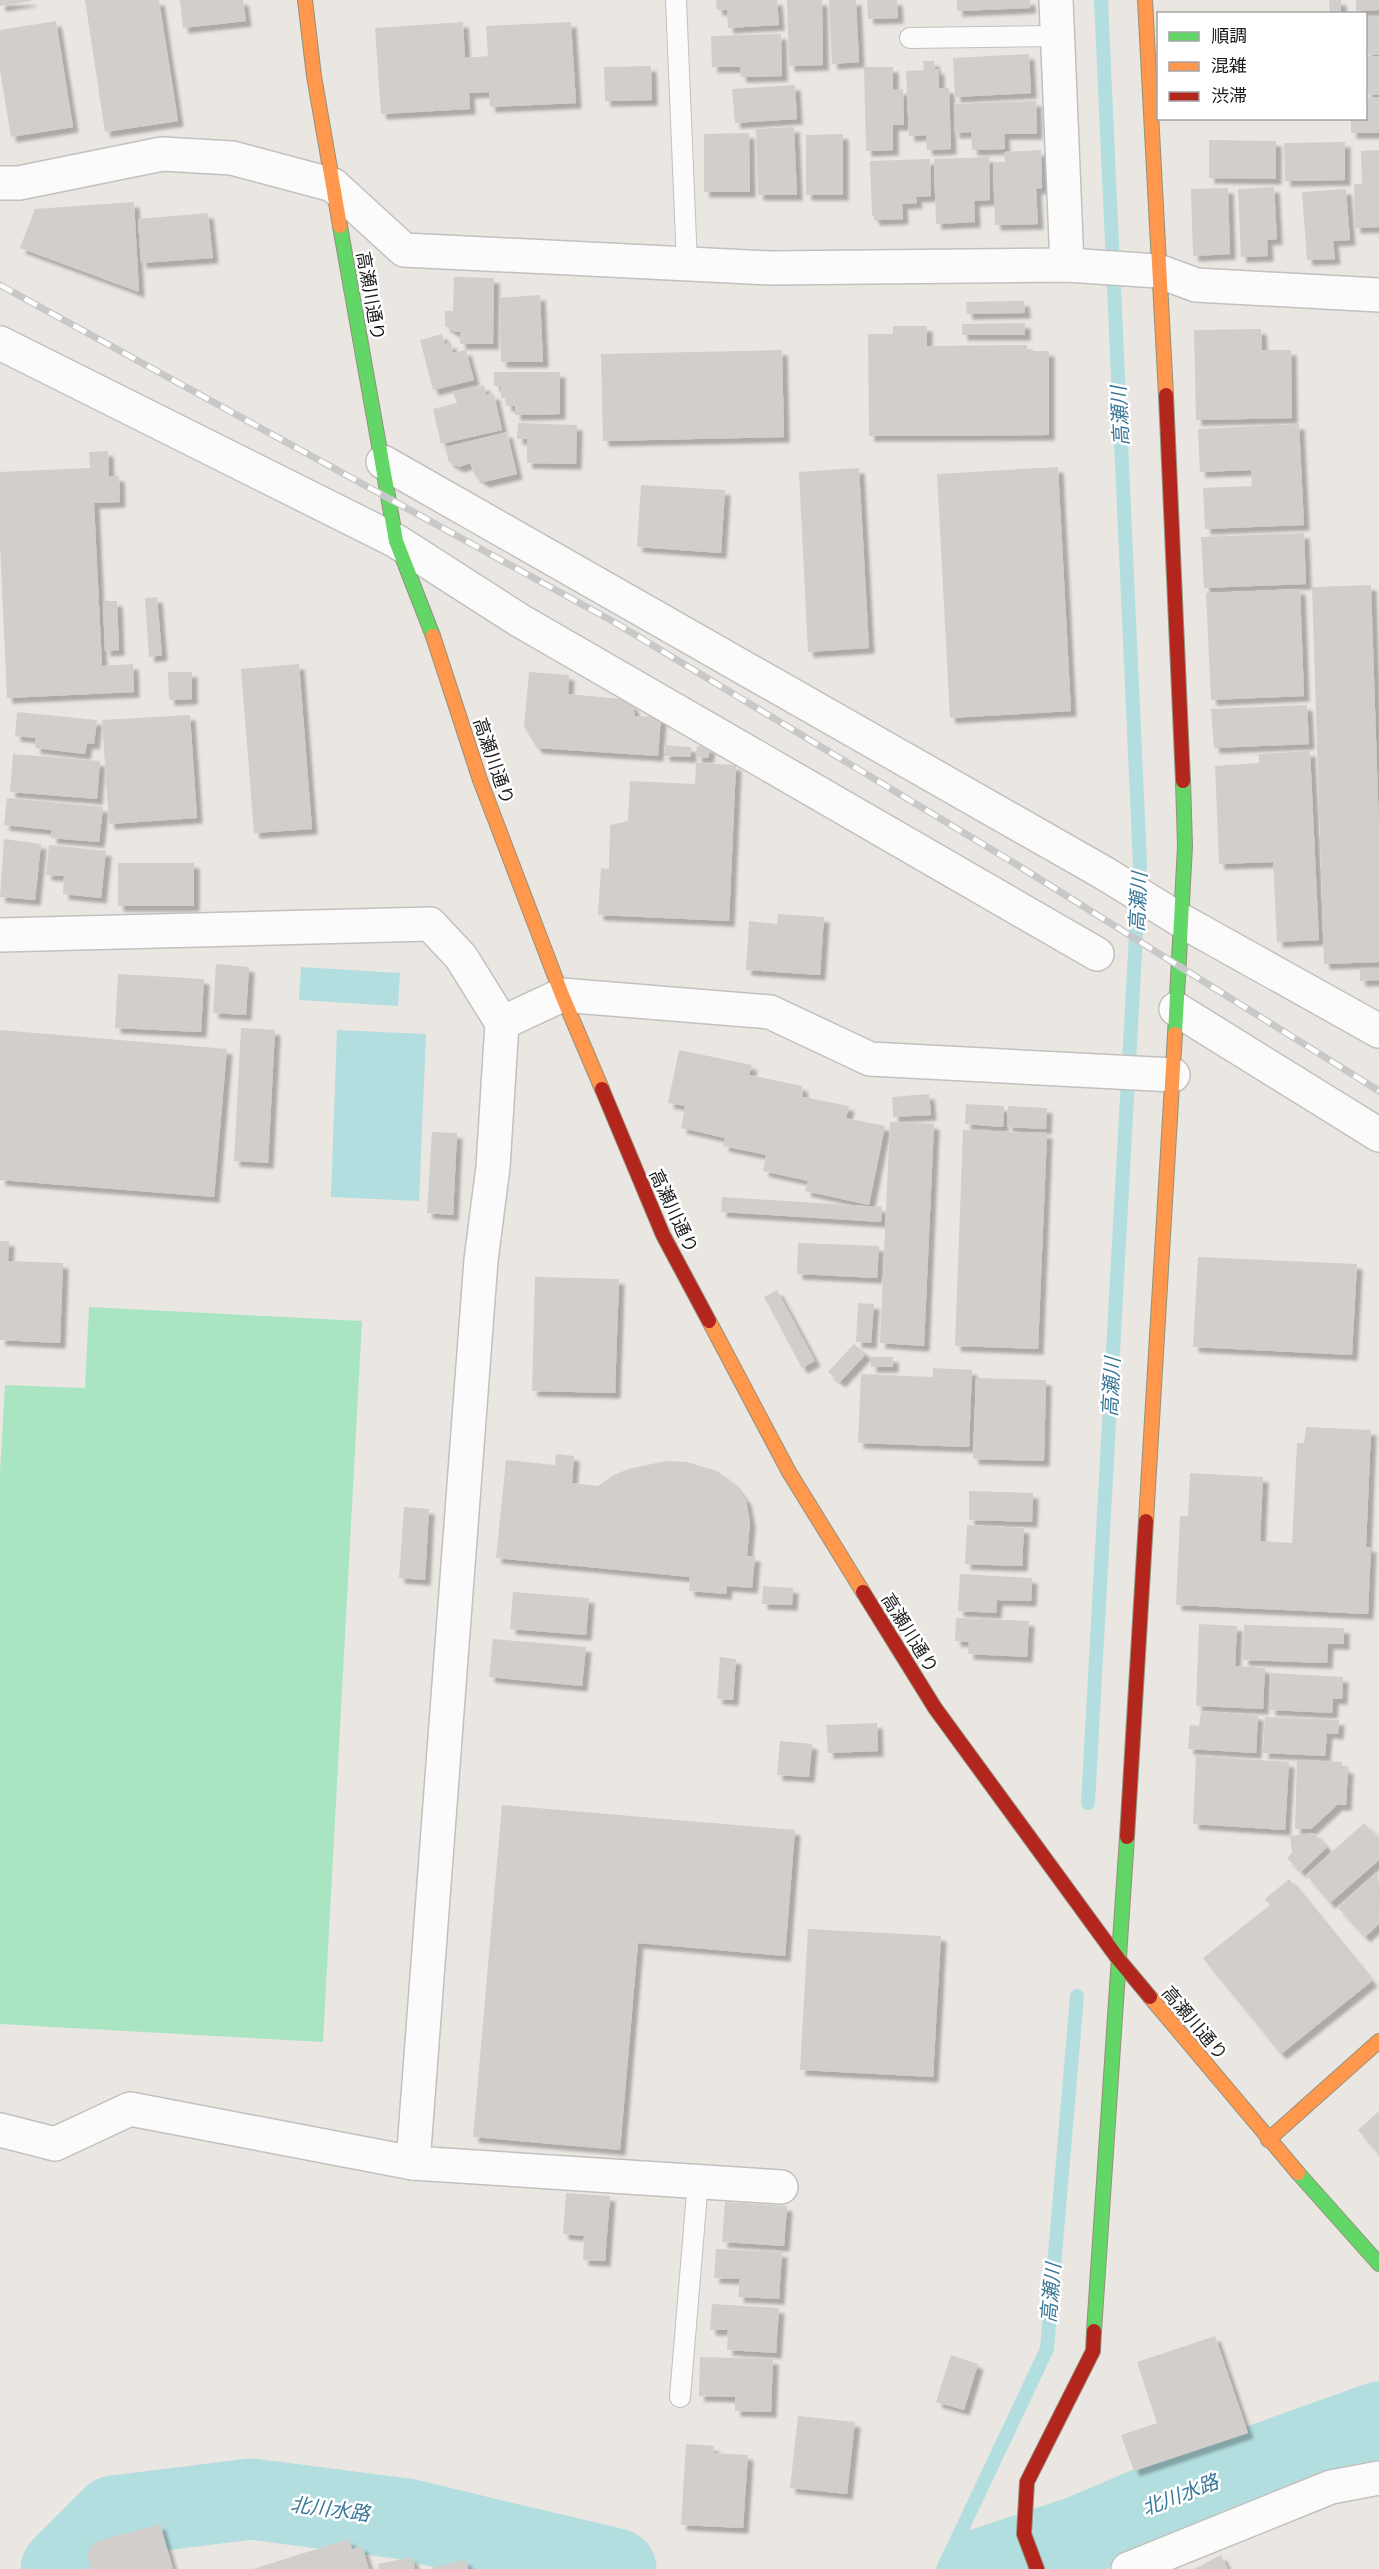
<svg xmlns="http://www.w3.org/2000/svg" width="1379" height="2569" font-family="'Public Sans','Noto Sans JP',sans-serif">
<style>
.pitch{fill:#aae5c3}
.water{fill:#b3dee0}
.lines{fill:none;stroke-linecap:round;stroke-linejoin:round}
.stream{stroke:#b3dee0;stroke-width:14}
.river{stroke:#b3dee0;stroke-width:81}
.building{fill:#d2cecb;filter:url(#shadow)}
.lane-casing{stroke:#c2c1bf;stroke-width:22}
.street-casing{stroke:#c2c1bf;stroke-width:36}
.fast-casing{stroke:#94917b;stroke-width:16}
.slow-casing{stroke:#94917b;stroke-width:16}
.jam-casing{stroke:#94917b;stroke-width:16}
.lane{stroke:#fcfbfb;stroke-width:20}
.street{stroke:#fcfbfb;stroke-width:33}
.fast{stroke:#63d668;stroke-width:14}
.slow{stroke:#ff974d;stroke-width:14}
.jam{stroke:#b3261e;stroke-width:14}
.rail-casing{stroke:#c9c8c8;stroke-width:7}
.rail{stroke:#fff;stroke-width:4.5;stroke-dasharray:14;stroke-linecap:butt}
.labels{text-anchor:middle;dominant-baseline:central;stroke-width:5;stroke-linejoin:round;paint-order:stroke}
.street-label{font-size:18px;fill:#1b1b1b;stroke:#fff}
.water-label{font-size:20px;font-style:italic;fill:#3b7898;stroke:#fff}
</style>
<defs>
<filter id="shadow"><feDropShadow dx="5.5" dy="5.5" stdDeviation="1.5" flood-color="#0004"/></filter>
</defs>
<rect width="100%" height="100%" fill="#eae6e2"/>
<path class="pitch" d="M 89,1307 L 362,1321 L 323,2042 L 0,2024 L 0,1473 L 5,1385 L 85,1388 Z"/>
<g class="water">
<path d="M 301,967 L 400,973 L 398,1006 L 299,1000 Z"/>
<path d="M 337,1030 L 426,1034 L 419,1201 L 331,1197 Z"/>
</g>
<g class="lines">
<g class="stream">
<path d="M 1088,1803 L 1140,863 L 1101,0"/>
<path d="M 943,2569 L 1047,2349 L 1077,1996"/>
</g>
<g class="river">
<path d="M 61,2569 L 114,2516 L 251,2499 L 406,2519 L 616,2569"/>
<path d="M 981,2569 L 1078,2537 L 1184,2492 L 1379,2422"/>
</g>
</g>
<g class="building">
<path d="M 0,0 L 31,0 L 31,1 L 0,6 Z"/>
<path d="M 85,0 L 159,0 L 178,121 L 105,132 Z"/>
<path d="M 180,0 L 243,0 L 246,21 L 183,28 Z"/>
<path d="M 716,0 L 777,0 L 779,25 L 728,28 L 727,10 L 717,10 Z"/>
<path d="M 787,0 L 822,0 L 823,65 L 789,66 Z"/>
<path d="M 829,0 L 856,0 L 859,62 L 832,64 Z"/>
<path d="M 867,0 L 897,0 L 898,18 L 868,19 Z"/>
<path d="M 957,0 L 1030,0 L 1030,8 L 957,11 Z"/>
<path d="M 1329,0 L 1341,0 L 1341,14 L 1330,14 Z"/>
<path d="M 1356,0 L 1379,0 L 1379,10 L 1356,11 Z"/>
<rect x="1366" y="17" width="13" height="38"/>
<path d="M 56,21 L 73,127 L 11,137 L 0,70 L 0,30 Z"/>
<path d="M 463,22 L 465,58 L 488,56 L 486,26 L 571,22 L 576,103 L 490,107 L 489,92 L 469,93 L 470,109 L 381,114 L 375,28 Z"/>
<path d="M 781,34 L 782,76 L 741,77 L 740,67 L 712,67 L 711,36 Z"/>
<path d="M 1029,54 L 1031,93 L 955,97 L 953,58 Z"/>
<rect x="1366" y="56" width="13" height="39"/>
<path d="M 923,61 L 934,61 L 935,69 L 939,69 L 939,88 L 949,88 L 951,149 L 927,150 L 926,135 L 909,136 L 906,71 L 924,70 Z"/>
<path d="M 651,66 L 652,100 L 605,101 L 604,67 Z"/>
<path d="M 864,67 L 893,67 L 893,90 L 903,89 L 904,125 L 893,125 L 893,150 L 866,151 Z"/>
<path d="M 795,85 L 797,119 L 735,123 L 732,89 Z"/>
<path d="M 1366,97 L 1379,97 L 1379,133 L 1351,133 L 1351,118 L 1366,118 Z"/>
<path d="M 1036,101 L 1037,134 L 1004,134 L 1005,149 L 972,150 L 971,132 L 954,133 L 954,104 Z"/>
<path d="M 794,127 L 797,195 L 758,195 L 756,129 Z"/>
<path d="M 749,133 L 750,192 L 704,192 L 704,134 Z"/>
<path d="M 843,134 L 843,195 L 806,195 L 806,135 Z"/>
<path d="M 1209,140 L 1276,141 L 1276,179 L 1209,178 Z"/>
<path d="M 1345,142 L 1345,180 L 1285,181 L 1284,143 Z"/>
<path d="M 1041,150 L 1042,188 L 1036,189 L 1038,224 L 995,225 L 993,162 L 1005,162 L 1004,152 Z"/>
<path d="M 1379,150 L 1379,227 L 1355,228 L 1354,184 L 1362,184 L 1361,151 Z"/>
<path d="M 989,157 L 990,200 L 974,201 L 975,222 L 936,224 L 934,159 Z"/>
<path d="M 930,159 L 931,196 L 916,197 L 917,203 L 902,204 L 903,219 L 874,220 L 874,216 L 872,216 L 870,161 Z"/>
<path d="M 1274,187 L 1277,239 L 1267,240 L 1268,256 L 1241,257 L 1238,189 Z"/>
<path d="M 1228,188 L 1230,254 L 1193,256 L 1191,189 Z"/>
<path d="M 1346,189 L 1350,240 L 1333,241 L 1335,259 L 1307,260 L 1302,192 Z"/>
<path d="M 134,202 L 139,292 L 20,248 L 35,209 Z"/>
<path d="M 208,213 L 213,258 L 141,263 L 138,219 Z"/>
<path d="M 454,277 L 494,278 L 493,344 L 460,344 L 460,332 L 455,332 L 445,326 L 445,311 L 453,311 Z"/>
<path d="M 540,295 L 543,362 L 501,362 L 499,298 Z"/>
<path d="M 1024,301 L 1025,313 L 967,314 L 966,302 Z"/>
<path d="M 1025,323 L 1025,335 L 962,335 L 962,324 Z"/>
<path d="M 893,326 L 927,326 L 927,346 L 1027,345 L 1027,351 L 1049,351 L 1049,435 L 869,436 L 868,334 L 893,334 Z"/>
<path d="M 1261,329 L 1262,350 L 1291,350 L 1292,418 L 1196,420 L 1194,330 Z"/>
<path d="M 442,334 L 445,344 L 451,343 L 453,353 L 466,350 L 474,380 L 433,390 L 420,340 Z"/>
<path d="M 782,350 L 784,437 L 603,441 L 601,354 Z"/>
<path d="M 494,372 L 560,372 L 560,414 L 515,415 L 515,406 L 506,406 L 506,398 L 501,398 L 501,386 L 494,386 Z"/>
<path d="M 484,385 L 486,395 L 494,394 L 502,430 L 441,444 L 433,409 L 457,403 L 453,392 Z"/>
<path d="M 518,423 L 577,425 L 576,464 L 527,463 L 527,439 L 517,439 Z"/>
<path d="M 1299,424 L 1304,525 L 1205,529 L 1203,488 L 1252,486 L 1251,470 L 1200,472 L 1198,429 Z"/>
<path d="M 507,432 L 517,474 L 484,482 L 475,476 L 470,463 L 459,467 L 449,462 L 445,447 Z"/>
<path d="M 108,451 L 109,476 L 119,476 L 120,502 L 94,503 L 102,666 L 133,664 L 134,692 L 7,698 L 0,544 L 0,472 L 90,468 L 89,452 Z"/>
<path d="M 1058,467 L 1071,711 L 950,718 L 937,474 Z"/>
<path d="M 859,468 L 869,648 L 808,652 L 799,472 Z"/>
<path d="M 641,485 L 725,490 L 721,553 L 637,547 Z"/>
<path d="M 1304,533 L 1306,584 L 1204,588 L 1201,537 Z"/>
<path d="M 1371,585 L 1379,831 L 1379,962 L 1324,964 L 1312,587 Z"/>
<path d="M 1300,589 L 1304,696 L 1211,700 L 1206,593 Z"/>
<path d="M 157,597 L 162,655 L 149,657 L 145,598 Z"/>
<path d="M 103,601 L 117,601 L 119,650 L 105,651 Z"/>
<path d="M 299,664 L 312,829 L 254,833 L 241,669 Z"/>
<path d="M 168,672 L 192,672 L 192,699 L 169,700 Z"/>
<path d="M 529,672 L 569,675 L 568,694 L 621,699 L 633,706 L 635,716 L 661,717 L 658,756 L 537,748 L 524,727 Z"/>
<path d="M 1307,705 L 1309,744 L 1214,748 L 1211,709 Z"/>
<path d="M 17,712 L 97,720 L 94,744 L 87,743 L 85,754 L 35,748 L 36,738 L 15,736 Z"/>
<path d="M 190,715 L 197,818 L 109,824 L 102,720 Z"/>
<path d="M 665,745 L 691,747 L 691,757 L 664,756 Z"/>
<path d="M 697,746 L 710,747 L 708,758 L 696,757 Z"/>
<path d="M 1310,751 L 1319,940 L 1277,942 L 1273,862 L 1219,864 L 1215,766 L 1259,763 L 1259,754 Z"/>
<path d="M 13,754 L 100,761 L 97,799 L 10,792 Z"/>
<path d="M 696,763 L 736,765 L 729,921 L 598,915 L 601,868 L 609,869 L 610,825 L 628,821 L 630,781 L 695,784 Z"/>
<path d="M 7,798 L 103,807 L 99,842 L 51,838 L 52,830 L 4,825 Z"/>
<path d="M 4,839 L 41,844 L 35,900 L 0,897 Z"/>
<path d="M 49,845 L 106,851 L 101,898 L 63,894 L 64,876 L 46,875 Z"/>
<rect x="118" y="863" width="76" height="43"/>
<path d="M 778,914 L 824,917 L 820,975 L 746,970 L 749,921 L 777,924 Z"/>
<path d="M 216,964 L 249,967 L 246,1015 L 213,1013 Z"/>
<path d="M 1360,968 L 1379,968 L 1379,980 L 1360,981 Z"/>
<path d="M 118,974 L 204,979 L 201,1032 L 115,1028 Z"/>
<path d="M 241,1028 L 275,1030 L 268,1163 L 234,1161 Z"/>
<path d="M 0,1030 L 227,1049 L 214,1197 L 0,1180 Z"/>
<path d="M 679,1050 L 752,1065 L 749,1075 L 802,1086 L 803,1097 L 849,1106 L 846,1118 L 885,1126 L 869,1205 L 805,1191 L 808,1181 L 763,1171 L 766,1155 L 723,1146 L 725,1138 L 681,1128 L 685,1106 L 668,1103 Z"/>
<path d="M 929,1094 L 931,1115 L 893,1117 L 892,1097 Z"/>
<path d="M 966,1104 L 1004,1106 L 1003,1127 L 965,1124 Z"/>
<path d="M 1008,1106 L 1047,1108 L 1046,1129 L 1007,1127 Z"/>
<path d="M 890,1122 L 934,1124 L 924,1346 L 880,1343 Z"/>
<path d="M 963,1130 L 1047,1133 L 1038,1349 L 955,1346 Z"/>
<path d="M 432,1132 L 457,1133 L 453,1215 L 427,1213 Z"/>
<path d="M 722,1197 L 882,1207 L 881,1222 L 721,1212 Z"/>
<path d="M 0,1241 L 9,1241 L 8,1261 L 63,1263 L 60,1343 L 0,1340 Z"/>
<path d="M 798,1243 L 879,1246 L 877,1278 L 797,1274 Z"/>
<path d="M 1198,1257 L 1357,1264 L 1352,1355 L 1193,1347 Z"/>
<path d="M 535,1277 L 619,1279 L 615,1393 L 532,1391 Z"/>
<path d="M 777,1290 L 815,1361 L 802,1368 L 764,1297 Z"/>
<path d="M 858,1303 L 874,1304 L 871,1343 L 856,1342 Z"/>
<path d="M 854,1344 L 866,1354 L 840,1382 L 828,1372 Z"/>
<rect x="871" y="1357" width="22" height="10"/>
<path d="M 933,1368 L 972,1370 L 969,1447 L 858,1443 L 861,1374 L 933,1377 Z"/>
<path d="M 976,1378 L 1046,1380 L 1044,1461 L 973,1459 Z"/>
<path d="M 1306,1427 L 1371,1430 L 1366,1547 L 1371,1547 L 1368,1614 L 1176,1605 L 1180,1516 L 1188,1516 L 1190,1473 L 1263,1477 L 1260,1541 L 1292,1543 L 1297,1443 L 1304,1443 Z"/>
<path d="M 556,1454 L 574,1456 L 572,1483 L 598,1486 L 612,1476 L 628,1469 L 666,1461 L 687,1462 L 717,1471 L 732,1482 L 746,1500 L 750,1522 L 747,1556 L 755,1556 L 752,1588 L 727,1586 L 726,1594 L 689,1591 L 690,1577 L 496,1558 L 506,1460 L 555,1465 Z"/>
<path d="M 969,1491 L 1033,1493 L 1032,1522 L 969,1520 Z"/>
<path d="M 404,1507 L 429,1509 L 425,1580 L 399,1578 Z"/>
<path d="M 967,1525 L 1024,1528 L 1022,1566 L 965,1564 Z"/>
<path d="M 960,1574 L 1032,1578 L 1031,1601 L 997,1600 L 996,1613 L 958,1611 Z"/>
<path d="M 763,1586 L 793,1588 L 792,1605 L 762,1604 Z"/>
<path d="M 513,1592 L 589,1598 L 586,1635 L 510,1629 Z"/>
<path d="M 956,1618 L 1029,1621 L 1027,1657 L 968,1654 L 969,1642 L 955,1641 Z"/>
<path d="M 1199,1624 L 1237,1626 L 1235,1666 L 1265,1668 L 1263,1709 L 1196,1706 Z"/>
<path d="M 1244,1625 L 1344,1628 L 1344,1644 L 1328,1644 L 1327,1663 L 1243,1660 Z"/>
<path d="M 493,1639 L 586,1647 L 582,1686 L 489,1677 Z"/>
<path d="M 720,1657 L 736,1659 L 733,1700 L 717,1699 Z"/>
<path d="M 1271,1673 L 1343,1677 L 1342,1699 L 1333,1699 L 1332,1713 L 1270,1710 Z"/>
<path d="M 1201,1711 L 1258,1715 L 1256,1753 L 1188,1749 L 1190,1725 L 1199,1726 Z"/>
<path d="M 1265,1717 L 1339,1720 L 1338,1734 L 1327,1733 L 1325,1756 L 1263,1753 Z"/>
<path d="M 877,1723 L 878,1751 L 828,1753 L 826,1725 Z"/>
<path d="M 780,1741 L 812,1744 L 809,1777 L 777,1775 Z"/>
<path d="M 1196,1756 L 1289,1762 L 1285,1830 L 1193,1824 Z"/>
<path d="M 1297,1760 L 1342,1762 L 1342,1768 L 1348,1768 L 1346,1805 L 1337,1805 L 1311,1829 L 1295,1829 Z"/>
<path d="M 502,1805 L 795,1830 L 785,1956 L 638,1943 L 620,2150 L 473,2137 Z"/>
<path d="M 1364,1823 L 1379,1839 L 1379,1860 L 1330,1903 L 1306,1875 Z"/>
<path d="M 1314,1833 L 1327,1847 L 1301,1872 L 1287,1858 L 1292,1853 L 1290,1836 Z"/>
<path d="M 1378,1872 L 1379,1924 L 1365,1937 L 1338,1908 Z"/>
<path d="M 1289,1879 L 1372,1981 L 1281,2054 L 1203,1958 L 1270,1905 L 1265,1899 Z"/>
<path d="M 808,1929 L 941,1936 L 933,2077 L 800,2070 Z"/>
<path d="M 1379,2111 L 1379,2155 L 1358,2130 Z"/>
<path d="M 566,2193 L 610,2196 L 605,2261 L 583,2260 L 584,2236 L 563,2234 Z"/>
<path d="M 725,2202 L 787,2206 L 784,2246 L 722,2242 Z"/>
<path d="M 716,2249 L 782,2252 L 779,2299 L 738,2297 L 740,2279 L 714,2278 Z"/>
<path d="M 712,2304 L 779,2308 L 776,2353 L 727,2350 L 728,2330 L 710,2330 Z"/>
<path d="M 1215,2336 L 1248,2433 L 1134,2471 L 1121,2435 L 1157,2423 L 1137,2362 Z"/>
<path d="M 951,2355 L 978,2364 L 964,2410 L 936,2402 Z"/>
<path d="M 700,2357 L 773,2359 L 771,2412 L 735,2411 L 735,2397 L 699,2396 Z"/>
<path d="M 798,2416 L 855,2422 L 847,2494 L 790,2488 Z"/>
<path d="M 686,2444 L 714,2446 L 713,2453 L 748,2455 L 743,2528 L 681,2525 Z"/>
<path d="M 160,2524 L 173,2569 L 91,2569 L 87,2553 L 95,2542 Z"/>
<path d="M 349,2539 L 352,2549 L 362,2546 L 369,2569 L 253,2569 Z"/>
<path d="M 1221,2555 L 1228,2569 L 1194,2569 Z"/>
<path d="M 412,2557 L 415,2569 L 379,2569 L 378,2564 Z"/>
<path d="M 466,2560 L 468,2569 L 432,2569 L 431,2568 Z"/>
</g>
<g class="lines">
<defs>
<g id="lane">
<path d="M 676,0 L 687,264"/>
<path d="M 910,38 L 1057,36"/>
<path d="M 680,2397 L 698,2181"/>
</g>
<g id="street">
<path d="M 1056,0 L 1067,265"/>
<path d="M 0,183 L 19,183 L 162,154 L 232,158 L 333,185 L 404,250 L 771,268 L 1067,265 L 1158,271 L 1196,285 L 1379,295"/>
<path d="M 0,343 L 396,541 L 519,620 L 1097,954"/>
<path d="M 383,462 L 1104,873 L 1182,921 L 1379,1031"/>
<path d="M 0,935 L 430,924 L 461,957 L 502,1023 L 493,1167 L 481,1260 L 413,2163 L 130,2109 L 55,2144 L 0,2130"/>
<path d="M 1176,1009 L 1379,1135"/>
<path d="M 502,1023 L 562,995 L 770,1012 L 870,1059 L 1173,1075"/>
<path d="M 413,2163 L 781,2187"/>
<path d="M 1128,2569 L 1331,2487 L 1379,2478"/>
</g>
<g id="fast">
<path d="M 340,226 L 396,541 L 433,636"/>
<path d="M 1175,1034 L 1185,846 L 1183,781"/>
<path d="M 1298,2173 L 1379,2264"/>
<path d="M 1094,2331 L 1127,1837"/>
</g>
<g id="slow">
<path d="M 305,0 L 314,76 L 340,226"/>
<path d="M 1145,0 L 1166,395"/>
<path d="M 433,636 L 480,780 L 562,995 L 602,1089"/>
<path d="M 709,1321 L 789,1472 L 863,1592"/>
<path d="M 1146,1521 L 1175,1034"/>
<path d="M 1150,1997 L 1298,2173"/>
<path d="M 1268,2140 L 1379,2041"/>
</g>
<g id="jam">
<path d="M 1166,395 L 1183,781"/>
<path d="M 602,1089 L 663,1235 L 709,1321"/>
<path d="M 863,1592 L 935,1708 L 1119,1960 L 1150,1997"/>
<path d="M 1127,1837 L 1146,1521"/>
<path d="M 1037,2569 L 1024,2534 L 1027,2482 L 1093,2351 L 1094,2331"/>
</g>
</defs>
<use href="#lane" class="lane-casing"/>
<use href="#street" class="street-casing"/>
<use href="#fast" class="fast-casing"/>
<use href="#slow" class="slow-casing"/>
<use href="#jam" class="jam-casing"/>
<use href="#lane" class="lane"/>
<use href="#street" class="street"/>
<use href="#fast" class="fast"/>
<use href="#slow" class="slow"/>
<use href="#jam" class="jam"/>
<defs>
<path id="rail" d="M 0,285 L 614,622 L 1014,863 L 1379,1091"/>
</defs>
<use href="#rail" class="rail-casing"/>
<use href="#rail" class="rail"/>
</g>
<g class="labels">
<g class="street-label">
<text transform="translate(371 296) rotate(80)">高瀬川通り</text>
<text transform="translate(494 761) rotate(71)">高瀬川通り</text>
<text transform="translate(674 1211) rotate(65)">高瀬川通り</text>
<text transform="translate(910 1633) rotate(58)">高瀬川通り</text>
<text transform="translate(1195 2023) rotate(50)">高瀬川通り</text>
</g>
<g class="water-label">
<text transform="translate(1120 416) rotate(-93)">高瀬川</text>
<text transform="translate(1138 902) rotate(-87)">高瀬川</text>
<text transform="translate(1111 1387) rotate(-87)">高瀬川</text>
<text transform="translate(1051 2293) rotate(-85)">高瀬川</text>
<text transform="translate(1180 2495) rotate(-21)">北川水路</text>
<text transform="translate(330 2509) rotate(7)">北川水路</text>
</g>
</g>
<rect x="1157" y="12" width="210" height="108" fill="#ffffff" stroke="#a4a4a4" stroke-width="1.5"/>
<rect x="1169" y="32" width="30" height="9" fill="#63d668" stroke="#a4a4a4" stroke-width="1.5"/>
<text x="1211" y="42" font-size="18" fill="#1b1b1b">順調</text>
<rect x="1169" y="62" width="30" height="9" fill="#ff974d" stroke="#a4a4a4" stroke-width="1.5"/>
<text x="1211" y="72" font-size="18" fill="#1b1b1b">混雑</text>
<rect x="1169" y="92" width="30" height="9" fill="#b3261e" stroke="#a4a4a4" stroke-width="1.5"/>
<text x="1211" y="102" font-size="18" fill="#1b1b1b">渋滞</text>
</svg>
